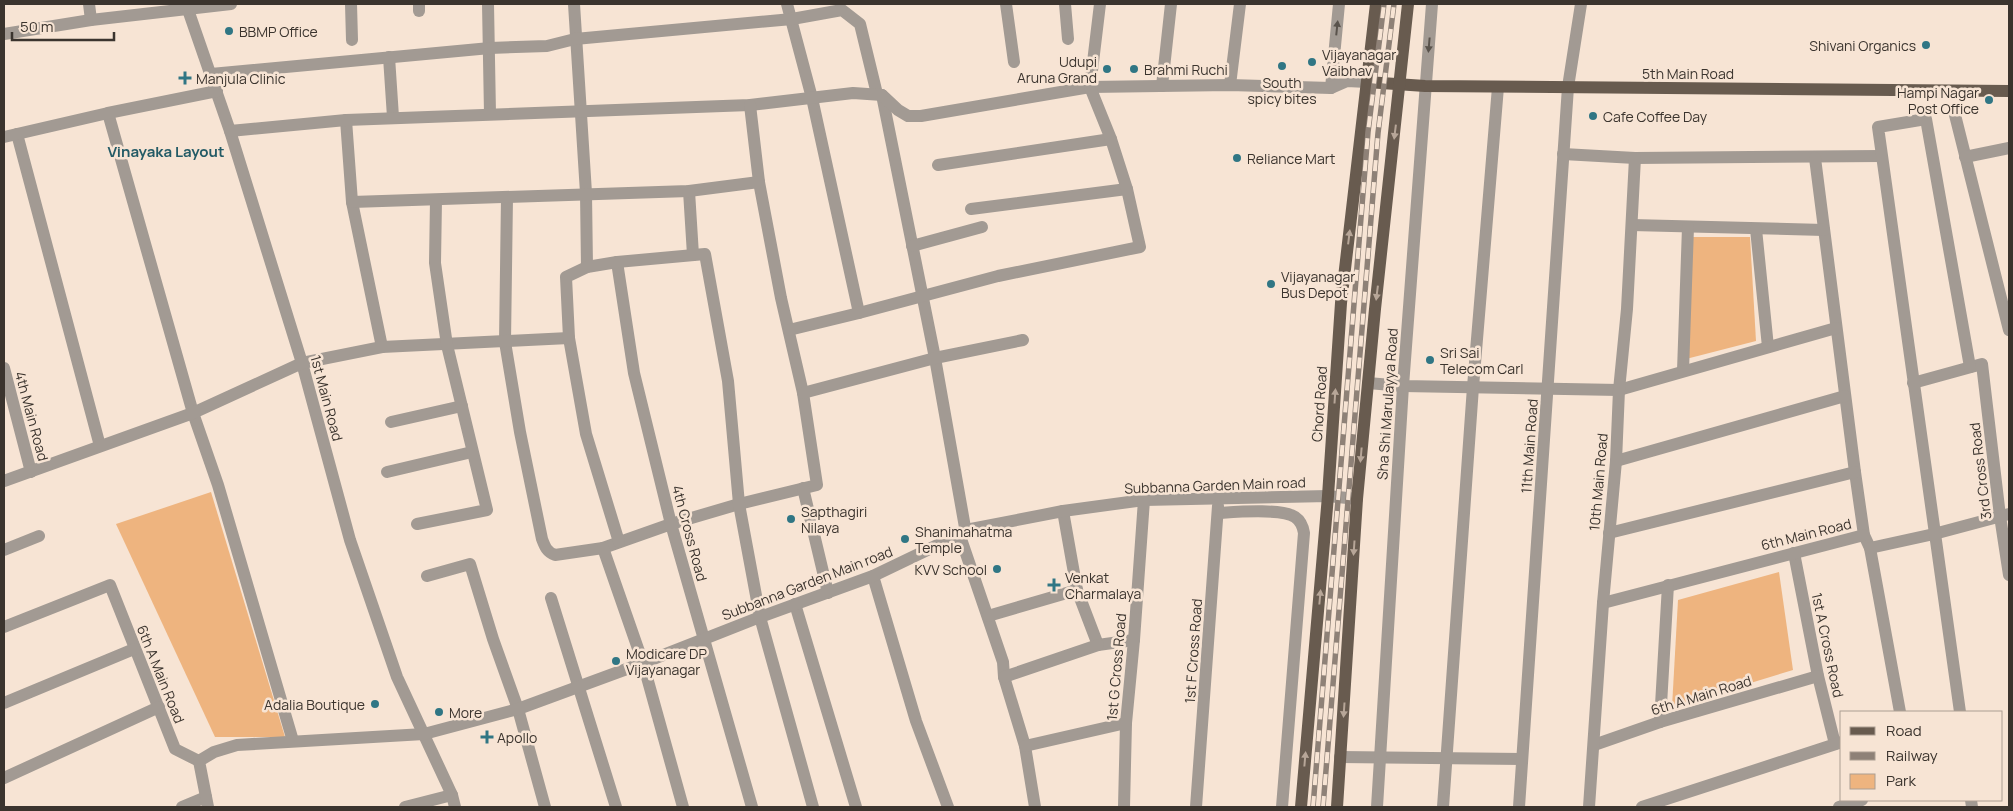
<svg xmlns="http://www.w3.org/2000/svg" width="2013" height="811" font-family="Manrope,sans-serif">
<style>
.green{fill:#eeb47f}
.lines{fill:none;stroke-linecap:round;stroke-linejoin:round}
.minor{stroke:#a29a93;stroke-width:12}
.major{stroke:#685b4f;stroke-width:12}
.rail-casing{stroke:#8e8177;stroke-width:5.5}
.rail{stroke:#f7e4d4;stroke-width:4;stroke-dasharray:11;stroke-linecap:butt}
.oneway{fill:#5a534c}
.oneway2{fill:#b7a698}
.poi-dot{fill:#307684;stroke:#f7e4d4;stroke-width:2}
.labels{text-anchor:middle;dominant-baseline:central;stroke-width:5;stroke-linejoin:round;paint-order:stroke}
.poi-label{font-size:14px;fill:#3b342e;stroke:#f7e4d4;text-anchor:start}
.street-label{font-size:14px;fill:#3b342e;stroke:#f7e4d4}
.neighbourhood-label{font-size:15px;font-weight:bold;fill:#245b66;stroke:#f7e4d4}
</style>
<rect width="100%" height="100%" fill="#f7e4d4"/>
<g class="green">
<path d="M 1691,237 L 1750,237 L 1756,341 L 1686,359 Z"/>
<path d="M 211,492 L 285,737 L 215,737 L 116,524 Z"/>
<path d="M 1779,572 L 1793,670 L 1672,707 L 1678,600 Z"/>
</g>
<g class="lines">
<g class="minor">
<path d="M 89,4 L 91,20"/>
<path d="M 186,4 L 230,131 L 302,363 L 350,540 L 397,677 L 452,795 L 455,807"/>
<path d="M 351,4 L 352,40"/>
<path d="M 419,4 L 419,11"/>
<path d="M 488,4 L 490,114"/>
<path d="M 574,4 L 586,193 L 587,267"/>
<path d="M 787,4 L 812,98 L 859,313"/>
<path d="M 1006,4 L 1014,62"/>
<path d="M 1065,4 L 1068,39"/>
<path d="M 4,34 L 91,20 L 231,4"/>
<path d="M 389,57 L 393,117"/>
<path d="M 211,74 L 490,48 L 547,46 L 575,39 L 792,19 L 842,10 L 860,24 L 877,94"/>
<path d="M 1230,85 L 1240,4"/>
<path d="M 1162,86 L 1171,4"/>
<path d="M 1331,88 L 1339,4"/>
<path d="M 882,95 L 935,358 L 966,533"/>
<path d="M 108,113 L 193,413 L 218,485 L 293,741"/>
<path d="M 1955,115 L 2009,330"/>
<path d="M 346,120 L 352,202 L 382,347"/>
<path d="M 230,131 L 346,120 L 750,105 L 853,93 L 882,95 L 898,110 L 908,116 L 921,116 L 1090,87 L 1230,85 L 1331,88 L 1347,81 L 1367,82"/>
<path d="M 17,134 L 100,446"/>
<path d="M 4,137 L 108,113 L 217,91"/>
<path d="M 1563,154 L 1635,158 L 1881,156"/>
<path d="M 1965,157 L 2009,148"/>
<path d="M 1815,158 L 1855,472 L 1864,535 L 1870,548 L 1900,712"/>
<path d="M 938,165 L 1111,139"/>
<path d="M 689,191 L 693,255"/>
<path d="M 507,197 L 505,342 L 520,432 L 542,539 C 545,547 547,552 555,555 L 603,548 L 671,524 L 739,504 L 817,485 L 803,393 L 781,298 L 759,182 L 750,105"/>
<path d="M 352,202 L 689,191 L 759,182"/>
<path d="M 971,209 L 1127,189"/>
<path d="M 1632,225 L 1824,230"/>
<path d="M 1756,229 L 1768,347"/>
<path d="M 912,246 L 982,227"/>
<path d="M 617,262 L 634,373 L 671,524 L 752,807"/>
<path d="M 789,330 L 859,313 L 998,276 L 1140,247 L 1127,189 L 1111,139 L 1090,87 L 1100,4"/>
<path d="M 4,368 L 31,472"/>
<path d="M 1683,371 L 1688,227"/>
<path d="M 1368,383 L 1403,386 L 1619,390 L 1836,328"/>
<path d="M 1913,383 L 1982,364 L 2000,516 L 2009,575"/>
<path d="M 803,393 L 935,358 L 1023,340"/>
<path d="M 391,422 L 462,406"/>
<path d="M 1616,461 L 1845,396"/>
<path d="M 387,472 L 472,452"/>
<path d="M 4,481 L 193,413 L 302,363 L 382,347 L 569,338"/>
<path d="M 803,488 L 828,593"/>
<path d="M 1063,511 L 1077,590"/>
<path d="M 1218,513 C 1235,512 1282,508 1295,517 C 1301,521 1303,527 1304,533 L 1282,807"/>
<path d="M 417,524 L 487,510 L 447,345 L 435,263 L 436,200"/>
<path d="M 1609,533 L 1855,472"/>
<path d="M 960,536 L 1003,662 L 1004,677 L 1025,746 L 1035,807"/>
<path d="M 619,542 L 586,434 L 569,338 L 566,277 L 587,267 L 617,262 L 705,254 L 728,381 L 739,504 L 760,617 L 813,807"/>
<path d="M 603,548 L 643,663 L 683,807"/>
<path d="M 1870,548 L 1934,534 L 2009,514"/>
<path d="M 4,550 L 39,536"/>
<path d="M 1794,553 L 1818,676 L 1835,744"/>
<path d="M 427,576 L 470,564 L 493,639 L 518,709 L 545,807"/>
<path d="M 873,576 L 916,721 L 948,807"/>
<path d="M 551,598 L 616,807"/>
<path d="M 1603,603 L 1864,535"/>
<path d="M 795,604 L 856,807"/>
<path d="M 988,616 L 1077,590 L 1098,645 L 1134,640"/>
<path d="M 4,627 L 110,585 L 175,749 L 199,761"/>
<path d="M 1004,677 L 1098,645"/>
<path d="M 4,703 L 134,649"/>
<path d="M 1960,712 L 1878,127 L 1926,119 L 1970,367"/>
<path d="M 1660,722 L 1668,585"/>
<path d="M 1594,745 L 1660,722 L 1818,676"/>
<path d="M 1025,746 L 1126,723"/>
<path d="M 1340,757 L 1522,759"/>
<path d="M 4,778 L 159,707"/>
<path d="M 1971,800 L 1972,807"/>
<path d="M 182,807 L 206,797"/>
<path d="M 208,807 L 199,761 L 214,752 L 237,745 L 424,734 L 518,709 L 643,663 L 760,617 L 873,576 L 971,529 L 1063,511 L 1144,500 L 1328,496 L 1357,499"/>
<path d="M 405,807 L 452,795"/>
<path d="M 1124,807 L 1126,723 L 1134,640 L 1144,500"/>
<path d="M 1196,807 L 1218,506"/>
<path d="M 1377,807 L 1403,386 L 1432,4"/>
<path d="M 1443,807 L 1473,387 L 1498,87"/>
<path d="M 1519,807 L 1568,87 L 1581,4"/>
<path d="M 1589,807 L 1603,603 L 1616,461 L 1619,390 L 1627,309 L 1635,158"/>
<path d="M 1642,807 L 1842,742"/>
<path d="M 1839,807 L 1862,800"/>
</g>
<g class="major">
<path d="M 1367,82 L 1425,86 L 2009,91"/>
<path d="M 1301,807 L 1328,496 L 1341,303 L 1376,4"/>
<path d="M 1337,807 L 1357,499 L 1375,309 L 1408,4"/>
</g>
<defs>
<g id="rail">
<path d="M 1313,807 L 1368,132 L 1384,4"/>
<path d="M 1323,807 L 1378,133 L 1394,4"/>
</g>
</defs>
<use href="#rail" class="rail-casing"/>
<use href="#rail" class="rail"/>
</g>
<defs><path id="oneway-solid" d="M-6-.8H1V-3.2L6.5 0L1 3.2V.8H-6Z" transform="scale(1.25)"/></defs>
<g class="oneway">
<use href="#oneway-solid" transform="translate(1337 28) rotate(-84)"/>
<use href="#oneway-solid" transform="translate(1429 45) rotate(95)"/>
</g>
<g class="oneway2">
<use href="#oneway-solid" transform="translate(1395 132) rotate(97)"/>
<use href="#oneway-solid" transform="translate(1349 237) rotate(-83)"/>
<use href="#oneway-solid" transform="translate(1377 293) rotate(97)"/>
<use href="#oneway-solid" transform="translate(1335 396) rotate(-86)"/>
<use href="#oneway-solid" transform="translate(1361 455) rotate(95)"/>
<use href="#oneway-solid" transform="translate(1354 548) rotate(94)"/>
<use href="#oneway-solid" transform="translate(1320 597) rotate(-85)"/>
<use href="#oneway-solid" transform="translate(1344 710) rotate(94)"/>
<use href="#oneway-solid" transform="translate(1305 759) rotate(-85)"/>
</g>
<g class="poi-dot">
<circle cx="229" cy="31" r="5"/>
<circle cx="1926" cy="45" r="5"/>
<circle cx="1312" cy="62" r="5"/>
<circle cx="1282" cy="66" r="5"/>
<circle cx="1107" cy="69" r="5"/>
<circle cx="1134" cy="69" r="5"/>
<path d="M182.5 70.5h5v5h5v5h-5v5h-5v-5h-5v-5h5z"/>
<circle cx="1989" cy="100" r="5"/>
<circle cx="1593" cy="116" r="5"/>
<circle cx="1237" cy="158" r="5"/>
<circle cx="1271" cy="284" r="5"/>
<circle cx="1430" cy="360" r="5"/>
<circle cx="791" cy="519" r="5"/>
<circle cx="905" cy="539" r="5"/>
<circle cx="997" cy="569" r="5"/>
<path d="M1051.5 577.5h5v5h5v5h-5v5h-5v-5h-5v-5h5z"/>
<circle cx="616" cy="661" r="5"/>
<circle cx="375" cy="704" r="5"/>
<circle cx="439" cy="712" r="5"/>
<path d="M484.5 729.5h5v5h5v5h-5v5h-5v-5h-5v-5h5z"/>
</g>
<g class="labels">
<g class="poi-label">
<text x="239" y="31">BBMP Office</text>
<text x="1916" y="45" text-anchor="end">Shivani Organics</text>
<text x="1322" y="54">Vijayanagar<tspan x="1322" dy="16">Vaibhav</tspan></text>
<text x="1097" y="61" text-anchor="end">Udupi<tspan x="1097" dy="16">Aruna Grand</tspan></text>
<text x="1144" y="69">Brahmi Ruchi</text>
<text x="196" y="78">Manjula Clinic</text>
<text x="1282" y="82" text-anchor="middle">South<tspan x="1282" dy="16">spicy bites</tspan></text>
<text x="1979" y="92" text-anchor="end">Hampi Nagar<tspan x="1979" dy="16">Post Office</tspan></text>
<text x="1603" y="116">Cafe Coffee Day</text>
<text x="1247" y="158">Reliance Mart</text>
<text x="1281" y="276">Vijayanagar<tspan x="1281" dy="16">Bus Depot</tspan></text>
<text x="1440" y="352">Sri Sai<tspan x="1440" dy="16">Telecom Carl</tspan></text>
<text x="801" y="511">Sapthagiri<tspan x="801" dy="16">Nilaya</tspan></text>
<text x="915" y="531">Shanimahatma<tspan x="915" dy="16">Temple</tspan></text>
<text x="987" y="569" text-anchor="end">KVV School</text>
<text x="1065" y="577">Venkat<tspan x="1065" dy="16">Charmalaya</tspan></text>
<text x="626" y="653">Modicare DP<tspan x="626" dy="16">Vijayanagar</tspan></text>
<text x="365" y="704" text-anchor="end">Adalia Boutique</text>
<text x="449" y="712">More</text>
<text x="497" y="737">Apollo</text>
</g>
<g class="street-label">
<text x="1688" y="73">5th Main Road</text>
<text transform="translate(327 398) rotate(75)">1st Main Road</text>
<text transform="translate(1319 404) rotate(-86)">Chord Road</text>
<text transform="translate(1387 404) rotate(-86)">Sha Shi Marulayya Road</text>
<text transform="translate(32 416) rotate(75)">4th Main Road</text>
<text transform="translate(1529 446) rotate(-86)">11th Main Road</text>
<text transform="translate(1980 471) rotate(-97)">3rd Cross Road</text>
<text transform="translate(1598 482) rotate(-85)">10th Main Road</text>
<text transform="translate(1215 485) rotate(-2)">Subbanna Garden Main road</text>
<text transform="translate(690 533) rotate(75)">4th Cross Road</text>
<text transform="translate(1806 534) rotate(-14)">6th Main Road</text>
<text transform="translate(807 583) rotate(-21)">Subbanna Garden Main road</text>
<text transform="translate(1828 645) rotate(78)">1st A Cross Road</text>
<text transform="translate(1193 651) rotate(-86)">1st F Cross Road</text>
<text transform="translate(1116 667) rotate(-85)">1st G Cross Road</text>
<text transform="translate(161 674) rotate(68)">6th A Main Road</text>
<text transform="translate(1701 695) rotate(-17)">6th A Main Road</text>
</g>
<g class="neighbourhood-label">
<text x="166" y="151">Vinayaka Layout</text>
</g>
</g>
<rect width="2013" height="811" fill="none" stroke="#3b342e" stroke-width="10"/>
<rect x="1840" y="711" width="162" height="90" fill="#f7e4d4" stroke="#ac9e92"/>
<rect x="1850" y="727" width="25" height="8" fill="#685b4f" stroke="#ac9e92"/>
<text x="1886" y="736" font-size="15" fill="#3b342e">Road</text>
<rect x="1850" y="752" width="25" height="8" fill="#8e8177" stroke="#ac9e92"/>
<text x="1886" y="761" font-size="15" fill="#3b342e">Railway</text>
<rect x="1850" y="774" width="25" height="15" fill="#eeb47f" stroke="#ac9e92"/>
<text x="1886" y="786" font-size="15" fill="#3b342e">Park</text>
<path d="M12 32v8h102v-8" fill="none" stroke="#3b342e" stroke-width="2.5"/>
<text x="20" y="32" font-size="15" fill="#3b342e" stroke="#f7e4d4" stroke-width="4" paint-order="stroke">50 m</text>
</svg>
